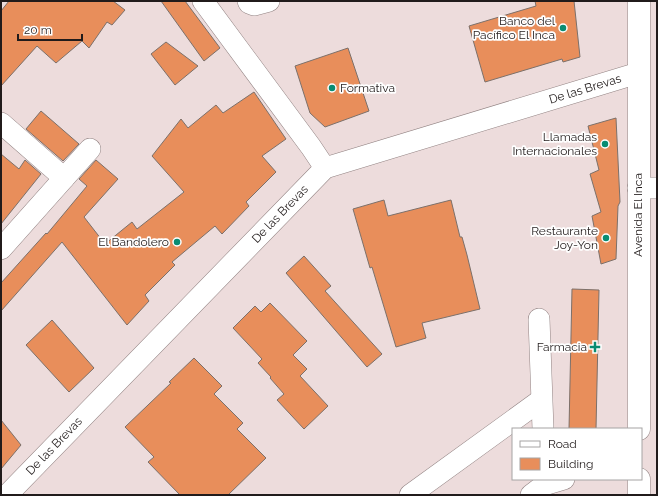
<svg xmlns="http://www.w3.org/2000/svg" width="658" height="496" font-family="Raleway,sans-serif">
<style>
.building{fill:#e88e5b;stroke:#7c706a}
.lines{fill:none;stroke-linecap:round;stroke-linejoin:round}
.minor-casing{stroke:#928383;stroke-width:22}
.major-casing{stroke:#928383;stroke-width:23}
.minor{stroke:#fff;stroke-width:21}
.major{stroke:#fff;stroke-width:22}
.poi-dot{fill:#098c72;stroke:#fff;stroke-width:1.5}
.labels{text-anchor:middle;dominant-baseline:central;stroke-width:3.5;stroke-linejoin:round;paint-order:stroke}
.poi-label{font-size:12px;fill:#211b1b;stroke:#fff;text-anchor:end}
.street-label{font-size:12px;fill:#211b1b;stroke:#fff}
</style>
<rect width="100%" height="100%" fill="#eddcdc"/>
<g class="building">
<path d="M 9,1 L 113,1 L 125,10 L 112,25 L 107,22 L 89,48 L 82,41 L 56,63 L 37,46 L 1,86 L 1,11 Z"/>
<path d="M 161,1 L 185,1 L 220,48 L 204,61 Z"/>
<path d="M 535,1 L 574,1 L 580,57 L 563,62 L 562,59 L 485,82 L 469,26 L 536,6 Z"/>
<path d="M 166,42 L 198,66 L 175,85 L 151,54 Z"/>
<path d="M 348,48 L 369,111 L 325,127 L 310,113 L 295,66 Z"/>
<path d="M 254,92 L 286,139 L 262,156 L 276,172 L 246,202 L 249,206 L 222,234 L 215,226 L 172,262 L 175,265 L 145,295 L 149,301 L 127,325 L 62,242 L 1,311 L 1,283 L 46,233 L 47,234 L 87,186 L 79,179 L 96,160 L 118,179 L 84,217 L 105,244 L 132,222 L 137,229 L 184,192 L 152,156 L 181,119 L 188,128 L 216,105 L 223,113 Z"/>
<path d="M 41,111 L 79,144 L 63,161 L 26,129 Z"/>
<path d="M 616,118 L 620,202 L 618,206 L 616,259 L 601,264 L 592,216 L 601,212 L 590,174 L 599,170 L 588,126 Z"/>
<path d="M 1,154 L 19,169 L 25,160 L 41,174 L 1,224 Z"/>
<path d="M 384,200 L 388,216 L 451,200 L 460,237 L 462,237 L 467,255 L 480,309 L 422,323 L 426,338 L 396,347 L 372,267 L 370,268 L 353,209 Z"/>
<path d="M 304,256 L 331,286 L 325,291 L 382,354 L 367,367 L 286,273 Z"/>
<path d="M 572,289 L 599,290 L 596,429 L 569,429 Z"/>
<path d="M 270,303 L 307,341 L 293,355 L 307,369 L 300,376 L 328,406 L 304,429 L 277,400 L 284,394 L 270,378 L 271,377 L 258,363 L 262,359 L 233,328 L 255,306 L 261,312 Z"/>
<path d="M 52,320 L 94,368 L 69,392 L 26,345 Z"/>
<path d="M 194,358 L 222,386 L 214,394 L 243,423 L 237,429 L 266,458 L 228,495 L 180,495 L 148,462 L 154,457 L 125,427 L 171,383 L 169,382 Z"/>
<path d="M 1,420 L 21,445 L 1,469 Z"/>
</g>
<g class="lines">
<defs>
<g id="minor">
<path d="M 203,1 L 311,147 L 325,168"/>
<path d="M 248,1 L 249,3 L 254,5 L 269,1"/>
<path d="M 1,123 L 64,178"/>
<path d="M 638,188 L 657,188"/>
<path d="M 1,249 L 90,149"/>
<path d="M 539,319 L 543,429"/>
<path d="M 7,495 L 325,168 L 638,73"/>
<path d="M 410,495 L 541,400"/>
<path d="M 531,495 L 544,485 L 564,479"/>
</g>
<g id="major">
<path d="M 639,429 L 639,1"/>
<path d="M 639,495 L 639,479"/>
</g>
</defs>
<use href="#minor" class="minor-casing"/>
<use href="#major" class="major-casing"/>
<use href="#minor" class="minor"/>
<use href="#major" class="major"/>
</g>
<g class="poi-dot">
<circle cx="563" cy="28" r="4"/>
<circle cx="332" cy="88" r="4"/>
<circle cx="605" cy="144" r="4"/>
<circle cx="606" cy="238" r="4"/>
<circle cx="177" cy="242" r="4"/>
<path d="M593 341h4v4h4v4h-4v4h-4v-4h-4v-4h4z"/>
</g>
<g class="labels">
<g class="poi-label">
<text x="555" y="21">Banco del<tspan x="555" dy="14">Pacífico El Inca</tspan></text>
<text x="340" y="88" text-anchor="start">Formativa</text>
<text x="597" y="137">Llamadas<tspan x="597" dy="14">Internacionales</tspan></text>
<text x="598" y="231">Restaurante<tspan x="598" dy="14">Joy-Yon</tspan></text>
<text x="169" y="242">El Bandolero</text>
<text x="587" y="347">Farmacia</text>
</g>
<g class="street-label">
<text transform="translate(585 89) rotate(-17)">De las Brevas</text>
<text transform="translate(280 214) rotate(-46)">De las Brevas</text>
<text transform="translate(638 215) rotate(-90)">Avenida El Inca</text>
<text transform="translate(54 446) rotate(-46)">De las Brevas</text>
</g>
</g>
<rect width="658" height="496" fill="none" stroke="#211b1b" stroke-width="4"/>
<rect x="512" y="428" width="130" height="52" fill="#ffffff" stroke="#a6a4a4"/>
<rect x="520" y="441" width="20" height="6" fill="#ffffff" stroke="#a6a4a4"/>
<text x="548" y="448" font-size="12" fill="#211b1b">Road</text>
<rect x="520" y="458" width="20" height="12" fill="#e88e5b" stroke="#a6a4a4"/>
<text x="548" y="468" font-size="12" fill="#211b1b">Building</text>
<path d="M18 34v6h64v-6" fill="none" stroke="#211b1b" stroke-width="2"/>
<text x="24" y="34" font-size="12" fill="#211b1b" stroke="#ffffff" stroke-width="3" paint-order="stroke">20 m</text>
</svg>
